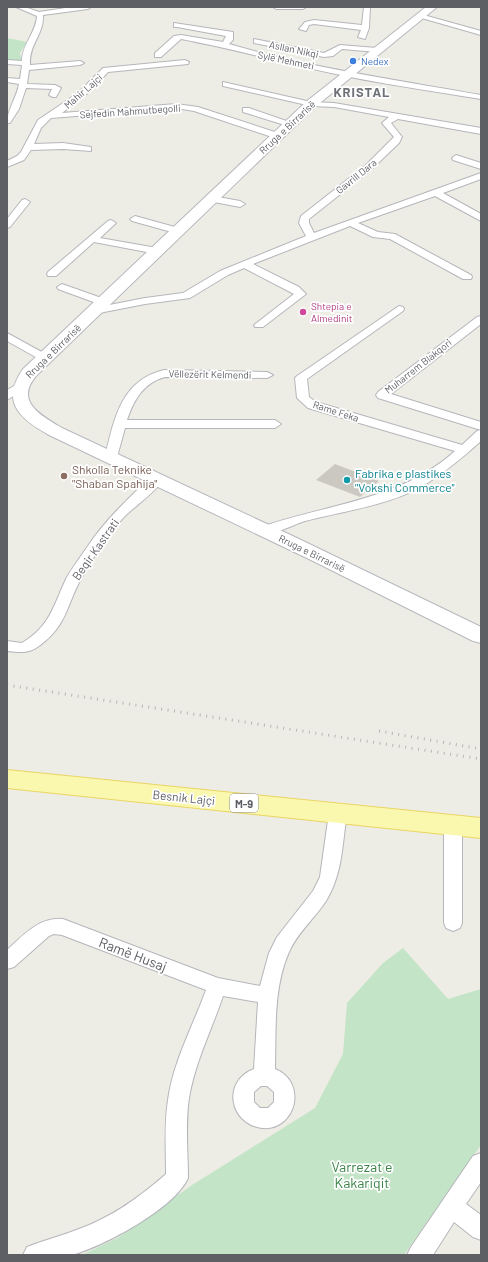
<svg xmlns="http://www.w3.org/2000/svg" width="488" height="1262" font-family="Barlow,sans-serif">
<style>
.green{fill:#c3e4c7}
.building{fill:#cac8c1}
.lines{fill:none;stroke-linecap:round;stroke-linejoin:round}
.street-casing{stroke:#b5b6bb;stroke-width:2}
.secondary-casing{stroke:#b6b8be;stroke-width:2}
.primary-casing{stroke:#e9d563;stroke-width:2}
.street{fill:#fff;fill-rule:evenodd}
.secondary{fill:#fff;fill-rule:evenodd}
.primary{fill:#faf8ae;fill-rule:evenodd}
.rail{stroke:#b5b6b6;stroke-width:3;stroke-dasharray:1 5.5;stroke-linecap:butt}
.shop-dot{fill:#3f7fe0;stroke:#fff;stroke-width:1.5}
.hotel-dot{fill:#d1479c;stroke:#fff;stroke-width:1.5}
.education-dot{fill:#8d6e63;stroke:#fff;stroke-width:1.5}
.culture-dot{fill:#0f9aa8;stroke:#fff;stroke-width:1.5}
.labels{text-anchor:middle;dominant-baseline:central;stroke-width:3.5;stroke-linejoin:round;paint-order:stroke}
.far-street-label{font-size:10px;fill:#5d5f65;stroke:#fff}
.far-shop-label{font-size:10px;fill:#366cbe;stroke:#fff;text-anchor:start}
.far-hotel-label{font-size:10px;fill:#b23c85;stroke:#fff;text-anchor:start}
.shield{fill:#fff;stroke:#8e8f93;stroke-width:1}
.shield-label{font-size:11px;font-weight:bold;fill:#5d5f65}
.education-label{font-size:12px;fill:#785e54;stroke:#fff;text-anchor:start}
.culture-label{font-size:12px;fill:#0d838f;stroke:#fff;text-anchor:start}
.street-label{font-size:12px;fill:#5d5f65;stroke:#fff}
.far-district-label{font-size:13px;font-weight:bold;letter-spacing:1px;fill:#6e7177;stroke:#fff}
.near-street-label{font-size:14px;fill:#5d5f65;stroke:#fff}
.near-park-label{font-size:14px;fill:#3b8548;stroke:#fff}
</style>
<rect width="100%" height="100%" fill="#eeede5"/>
<g class="green">
<path d="M 7,38 L 27,42 L 20,53 L 22,63 L 7,62 Z"/>
<path d="M 403,948 L 448,999 L 481,989 L 481,1145 L 404,1255 L 82,1255 L 119,1237 L 192,1185 L 315,1108 L 343,1054 L 347,1003 L 383,963 Z"/>
</g>
<path class="building" d="M 335,464 L 379,481 L 360,497 L 316,480 Z"/>
<g class="lines">
<defs>
<g id="street">
<path d="M 16,7 L 25,7 L 39,12 L 72,7 L 91,7 L 88,9 L 43,15 C 44,35 29,43 30,65 L 80,61 L 84,63 L 80,65 L 29,70 L 27,84 L 55,85 L 61,88 L 56,97 L 53,97 L 49,95 L 52,89 L 26,88 L 19,109 L 10,123 L 7,123 C 7,110 17,97 19,84 L 7,82 L 7,78 L 20,79 L 22,65 L 7,64 L 7,60 L 22,61 C 22,44 36,33 37,16 Z"/>
<path d="M 273,7 L 306,7 L 303,9 L 276,9 Z"/>
<path d="M 364,7 L 370,7 L 369,28 L 365,39 L 358,37 L 361,30 L 314,24 L 309,25 L 306,31 L 299,29 L 305,22 L 314,20 L 362,25 Z"/>
<path d="M 420,14 L 481,31 L 481,35 L 418,17 L 417,16 Z"/>
<path d="M 174,23 L 233,32 L 233,40 L 229,44 C 311,68 397,80 481,95 L 481,99 C 439,92 397,86 355,78 C 297,67 240,50 181,39 L 161,57 L 155,57 L 155,53 L 174,36 L 181,35 L 223,42 L 226,36 L 177,27 L 174,27 Z"/>
<path d="M 254,39 L 324,53 L 340,45 L 377,48 L 381,50 L 377,52 L 342,49 L 333,56 L 324,57 L 254,43 Z"/>
<path d="M 185,60 L 189,62 L 188,64 L 108,72 L 89,92 L 62,113 L 176,104 L 198,107 L 281,134 L 281,138 L 275,138 L 194,111 L 176,108 L 51,118 L 41,128 L 34,144 L 63,143 L 91,147 L 91,151 L 63,149 L 31,150 L 24,160 L 7,167 L 7,161 L 17,156 L 21,152 L 38,120 L 78,93 L 103,68 Z"/>
<path d="M 223,82 L 311,102 L 334,103 L 481,128 L 481,134 L 398,119 L 391,123 L 402,137 L 399,143 L 372,169 L 309,219 L 309,223 L 314,233 L 481,173 L 481,179 L 443,193 L 481,214 L 481,221 L 435,196 L 358,223 L 378,232 L 395,234 L 471,275 L 472,277 L 471,279 L 463,279 L 390,239 L 373,237 L 350,226 L 253,264 L 299,287 L 306,294 L 263,327 L 255,327 L 254,325 L 294,294 L 244,268 L 228,275 L 190,298 L 145,304 L 94,314 L 90,313 L 89,311 L 94,308 L 145,298 L 183,293 L 220,271 L 306,236 L 299,223 L 301,216 L 366,165 L 394,137 L 382,123 L 389,117 L 334,107 L 311,106 L 223,86 Z"/>
<path d="M 243,108 L 249,108 L 295,124 L 291,127 L 288,126 L 243,112 Z"/>
<path d="M 456,155 L 481,163 L 481,169 L 453,160 L 452,158 Z"/>
<path d="M 212,196 L 240,201 L 245,204 L 240,207 L 209,201 L 207,199 Z"/>
<path d="M 25,199 L 30,202 L 10,227 L 7,228 L 7,219 L 22,200 Z"/>
<path d="M 135,216 L 182,229 L 184,231 L 179,234 L 132,221 L 130,219 Z"/>
<path d="M 111,220 L 116,223 L 100,238 L 157,248 L 162,251 L 157,254 L 94,242 L 56,276 L 48,276 L 47,274 L 48,272 L 108,221 Z"/>
<path d="M 62,284 L 107,300 L 108,302 L 107,304 L 99,304 L 58,289 L 57,287 Z"/>
<path d="M 399,306 L 403,307 L 404,309 L 403,311 L 307,379 L 309,397 L 316,402 L 462,445 L 477,431 L 481,430 L 481,441 C 462,458 442,475 419,488 C 388,505 340,512 305,521 C 292,525 274,536 261,533 L 259,530 L 261,527 C 328,504 401,500 455,451 L 308,408 L 297,398 L 295,378 L 297,376 Z"/>
<path d="M 481,316 L 481,324 L 391,394 L 481,422 L 481,430 L 378,398 L 376,395 L 378,392 L 477,317 Z"/>
<path d="M 7,333 L 49,356 L 51,358 L 45,361 L 41,360 L 7,341 Z"/>
<path d="M 164,370 L 267,372 L 273,375 L 267,378 L 165,377 C 143,383 134,400 127,420 L 275,420 L 281,424 L 275,428 L 125,428 L 117,457 L 115,460 L 107,460 L 105,457 C 114,419 121,380 164,370 Z"/>
<path d="M 19,383 L 25,387 L 23,390 L 7,400 L 7,390 Z"/>
<path d="M 157,475 L 164,479 C 154,493 138,504 126,515 C 109,532 94,556 82,577 C 66,605 68,625 39,646 C 28,654 20,652 7,651 L 7,641 L 22,643 C 50,626 53,607 66,579 C 72,568 81,556 88,546 C 106,519 129,498 152,476 Z"/>
<path d="M 338,807 L 344,808 L 347,813 C 342,844 343,873 326,901 C 315,918 297,933 289,952 C 273,988 276,1031 275,1069 C 308,1082 296,1131 262,1128 C 229,1124 222,1081 254,1069 L 258,1002 L 223,996 C 212,1029 195,1062 189,1098 C 185,1124 188,1152 188,1178 C 175,1208 104,1246 72,1255 C 59,1258 37,1255 23,1255 L 27,1247 C 44,1240 62,1236 79,1229 C 112,1217 140,1197 166,1174 C 166,1149 164,1124 168,1100 C 173,1062 193,1026 206,990 L 62,935 L 54,934 L 49,936 L 14,967 L 7,969 L 7,950 C 24,935 39,917 63,919 L 218,978 L 260,986 L 269,953 L 277,937 L 313,891 L 320,877 L 329,813 L 332,808 ZM 261,1086 L 267,1086 L 274,1092 L 274,1102 L 268,1108 L 260,1108 L 254,1102 L 254,1092 Z"/>
<path d="M 453,818 L 459,820 L 462,825 L 462,923 L 460,928 L 453,931 L 446,928 L 444,923 L 444,825 L 447,820 Z"/>
<path d="M 481,1153 L 481,1182 L 466,1204 L 481,1215 L 481,1240 L 473,1237 L 454,1222 L 433,1255 L 407,1255 L 411,1247 L 473,1156 Z"/>
</g>
<path id="secondary" d="M 426,7 L 437,7 L 315,107 L 36,376 C 14,402 42,416 62,428 L 299,539 L 481,627 L 481,643 L 473,641 L 311,560 L 49,435 C 20,419 0,402 23,369 L 307,101 Z"/>
<path id="primary" d="M 7,770 L 481,818 L 481,838 L 7,788 Z"/>
</defs>
<use href="#street" class="street-casing"/>
<use href="#secondary" class="secondary-casing"/>
<use href="#primary" class="primary-casing"/>
<use href="#street" class="street"/>
<use href="#secondary" class="secondary"/>
<use href="#primary" class="primary"/>
<g class="rail">
<path d="M 7,685 L 481,759"/>
<path d="M 379,731 L 481,749"/>
</g>
</g>
<circle class="shop-dot" cx="353" cy="61" r="4"/>
<circle class="hotel-dot" cx="303" cy="312" r="4"/>
<circle class="education-dot" cx="64" cy="476" r="4"/>
<circle class="culture-dot" cx="347" cy="480" r="4"/>
<g class="labels">
<g class="far-street-label">
<text transform="translate(294 49) rotate(12)">Asllan Nikqi</text>
<text transform="translate(286 60) rotate(12)">Sylë Mehmeti</text>
<text transform="translate(83 91) rotate(-41)">Mahir Lajçi</text>
<text transform="translate(130 111) rotate(-4)">Sejfedin Mahmutbegolli</text>
<text transform="translate(287 127) rotate(-43)">Rruga e Birrarisë</text>
<text transform="translate(356 176) rotate(-39)">Gavrill Dara</text>
<text transform="translate(53 351) rotate(-44)">Rruga e Birrarisë</text>
<text transform="translate(418 366) rotate(-38)">Muharrem Blakqori</text>
<text transform="translate(210 374) rotate(1)">Vëllezërit Kelmendi</text>
<text transform="translate(336 411) rotate(18)">Rame Feka</text>
<text transform="translate(312 553) rotate(26)">Rruga e Birrarisë</text>
</g>
<g class="far-shop-label">
<text x="361" y="61">Nedex</text>
</g>
<g class="far-hotel-label">
<text x="311" y="306">Shtepia e<tspan x="311" dy="12">Almedinit</tspan></text>
</g>
<rect class="shield" x="230" y="794" width="28" height="18" rx="3"/>
<g class="shield-label">
<text x="244" y="803">M-9</text>
</g>
<g class="education-label">
<text x="72" y="469">Shkolla Teknike<tspan x="72" dy="14">"Shaban Spahija"</tspan></text>
</g>
<g class="culture-label">
<text x="355" y="473">Fabrika e plastikes<tspan x="355" dy="14">"Vokshi Commerce"</tspan></text>
</g>
<g class="street-label">
<text transform="translate(95 549) rotate(-55)">Beqir Kastrati</text>
<text transform="translate(184 797) rotate(6)">Besnik Lajçi</text>
</g>
<g class="far-district-label">
<text x="362" y="92">KRISTAL</text>
</g>
<g class="near-street-label">
<text transform="translate(133 954) rotate(21)">Ramë Husaj</text>
</g>
<g class="near-park-label">
<text x="362" y="1166">Varrezat e<tspan x="362" dy="16">Kakariqit</tspan></text>
</g>
</g>
<rect width="488" height="1262" fill="none" stroke="#5d5f65" stroke-width="16"/>
</svg>
